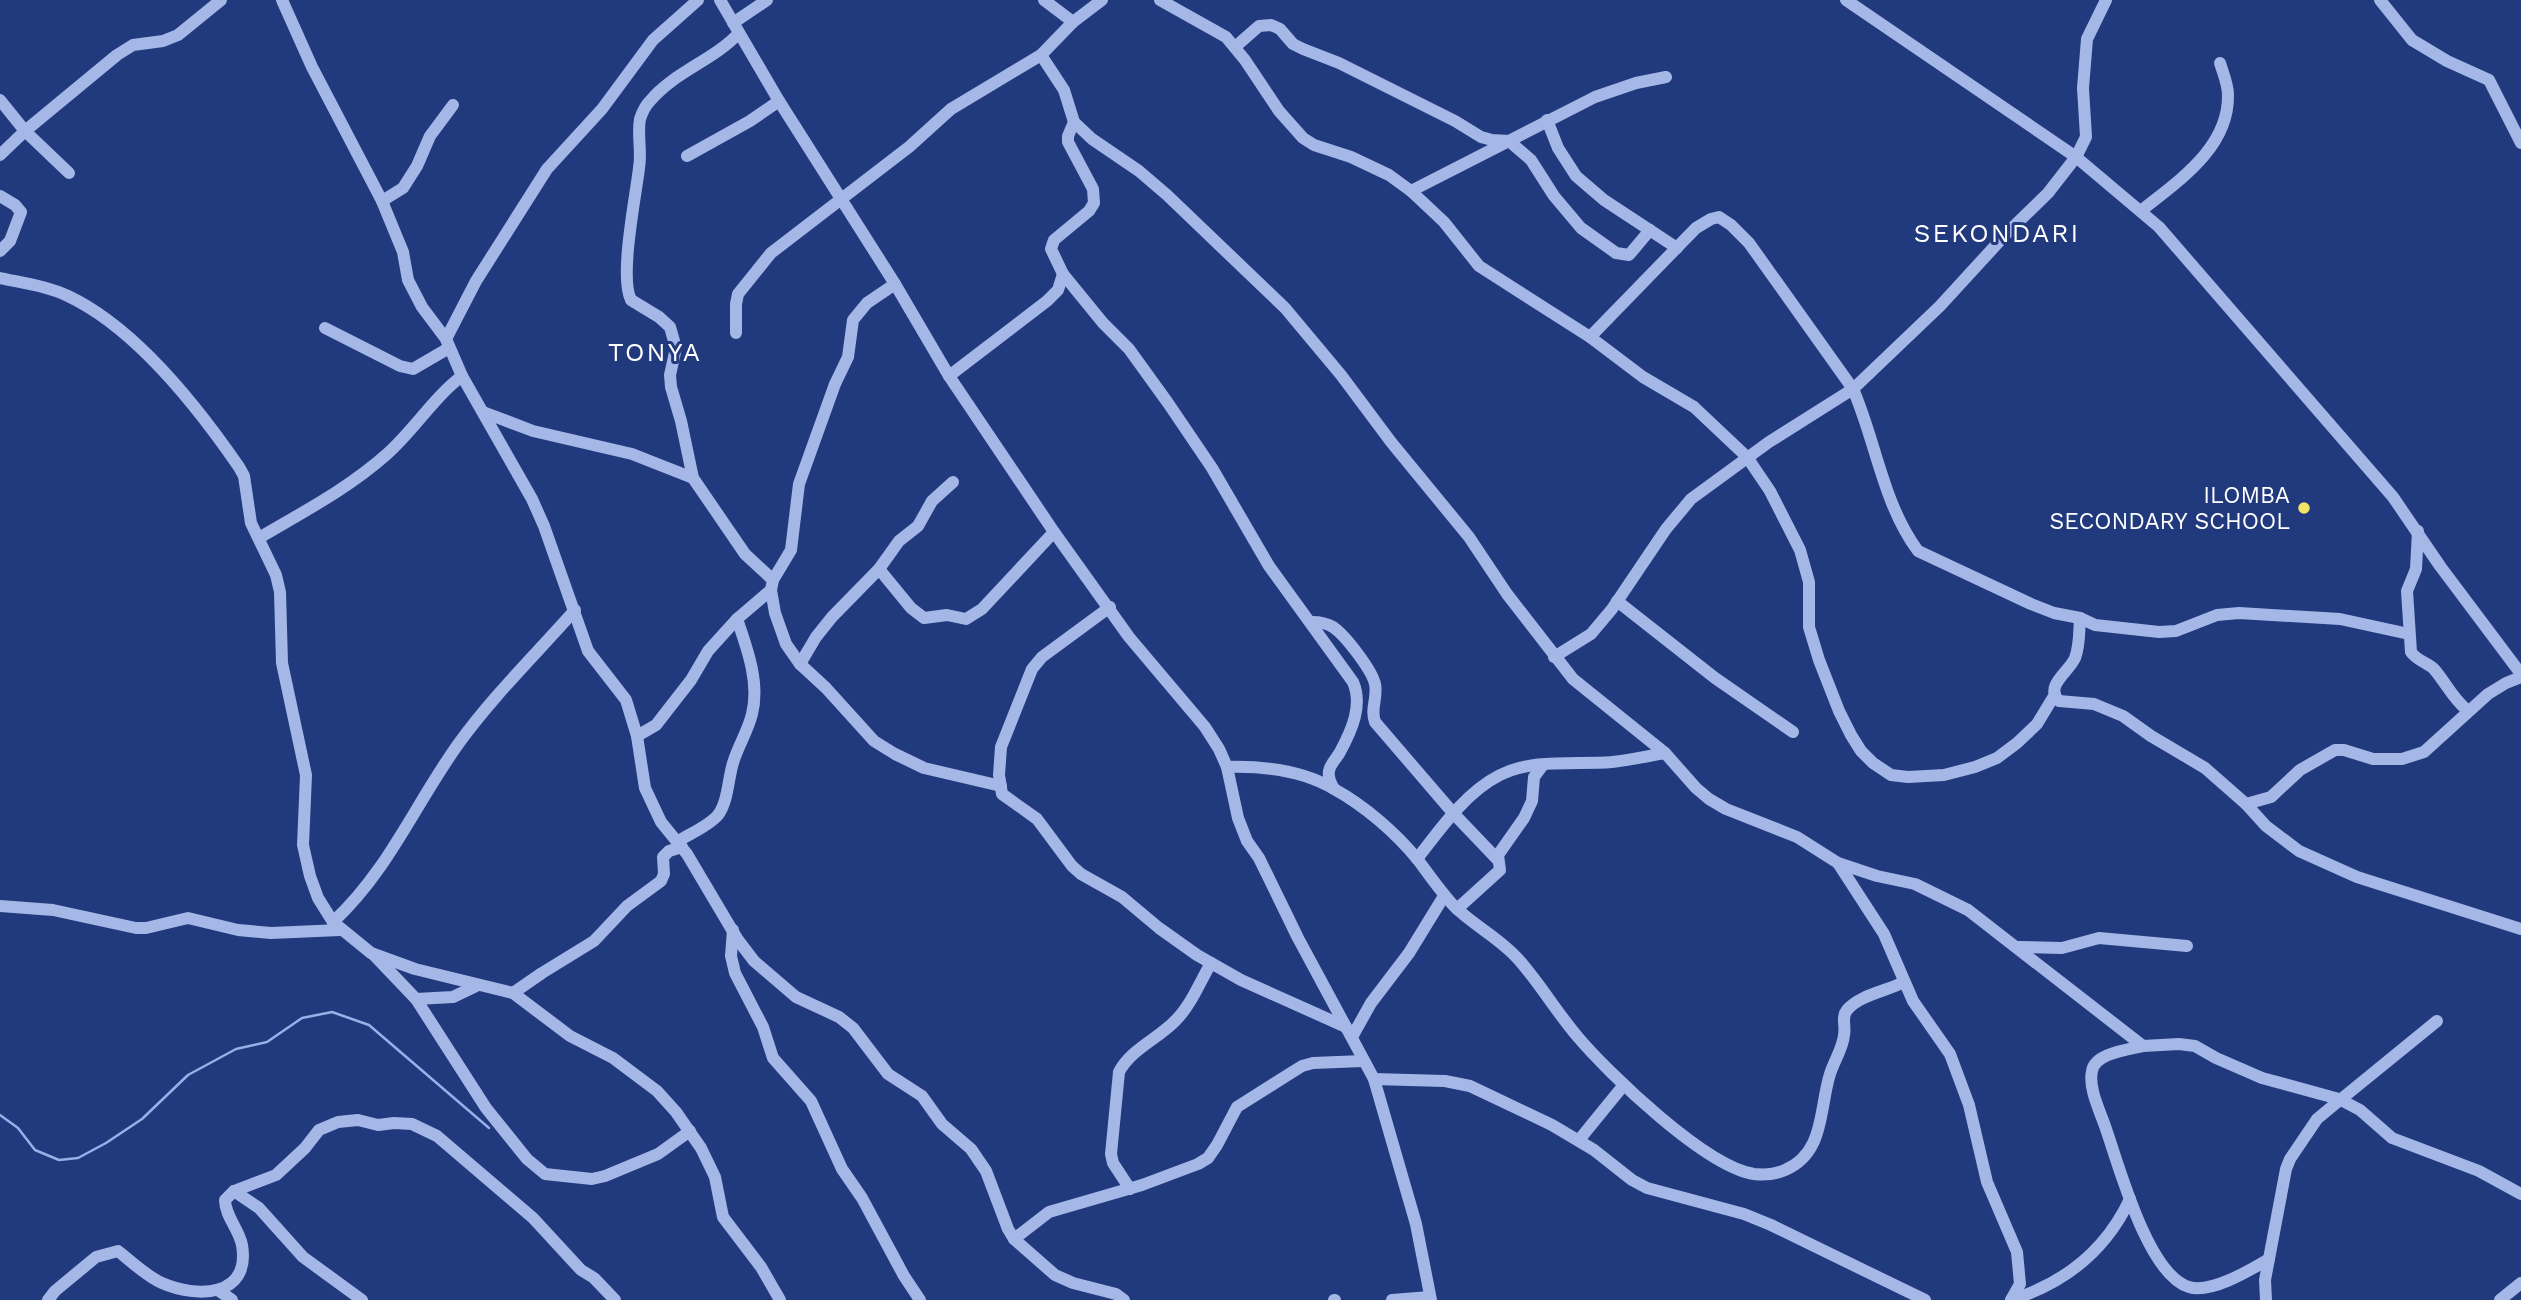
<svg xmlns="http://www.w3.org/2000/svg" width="2521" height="1300" font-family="'Work Sans',sans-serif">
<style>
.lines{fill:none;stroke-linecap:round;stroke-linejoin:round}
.stream{stroke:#99afe8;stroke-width:2.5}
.minor{stroke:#a5b7e6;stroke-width:12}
.poi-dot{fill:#f3e466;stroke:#21397d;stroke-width:2.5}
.labels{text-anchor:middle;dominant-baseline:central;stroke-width:6;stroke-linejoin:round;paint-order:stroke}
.poi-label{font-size:23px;fill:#fff;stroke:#21397d;text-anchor:end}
.quarter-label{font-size:26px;letter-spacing:2px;fill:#fff;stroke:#21397d}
</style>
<rect width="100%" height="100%" fill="#21397d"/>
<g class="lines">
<path class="stream" d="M 0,1115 L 18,1128 L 35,1150 L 59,1160 L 78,1158 L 106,1143 L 142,1119 L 188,1075 L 236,1049 L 267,1042 L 302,1018 L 332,1012 L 369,1025 L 489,1128"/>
<g class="minor">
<path d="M 282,0 L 312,67 L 382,201 L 403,252 L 408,280 L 422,307 L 446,339 L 462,376 L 532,499 L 544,526 L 588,651 L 626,700 L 637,736 L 645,788 L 661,822 L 687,854 L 738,940 L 754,961 L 796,997 L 839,1017 L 853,1028 L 888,1074 L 922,1096 L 942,1124 L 971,1149 L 986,1171 L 1008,1229 L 1014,1239 L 1055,1275 L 1073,1283 L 1116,1294 L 1124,1300"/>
<path d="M 720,0 L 779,101 L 895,284 L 949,376 L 1054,532 L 1129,637 L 1205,727 L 1219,749 L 1227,767 L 1238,818 L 1247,841 L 1259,858 L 1298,938 L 1374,1079 L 1416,1224 L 1431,1300"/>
<path d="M 1044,0 L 1073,22"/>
<path d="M 1160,0 L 1226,37 L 1245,60 L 1279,111 L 1303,138 L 1314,145 L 1351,157 L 1389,175 L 1411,191 L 1444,222 L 1479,266 L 1590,337 L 1643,377 L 1694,407 L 1747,457 L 1770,491 L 1800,550 L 1809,582 L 1809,627 L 1819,660 L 1839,711 L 1851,735 L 1861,751 L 1873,763 L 1891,775 L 1908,777 L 1944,775 L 1975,767 L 1997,758 L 2017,743 L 2037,724 L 2054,696"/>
<path d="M 1846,0 L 2076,157 L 2159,227 L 2393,497 L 2440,566 L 2521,674"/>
<path d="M 2380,0 L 2412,40 L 2447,61 L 2489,80 L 2521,143"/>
<path d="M 733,23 L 767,0"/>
<path d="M 739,33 C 714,60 674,72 650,101 C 646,105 642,113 640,119 C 637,135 642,152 639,168 C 636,195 619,277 631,300 L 659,317 L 670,327 L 676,348 L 670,375 L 671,387 L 681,421 L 693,478 L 745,554 L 773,580"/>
<path d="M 1235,47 L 1259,26 L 1271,25 L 1280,29 L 1293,44 L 1303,49 L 1339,63 L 1455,121 L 1481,137 L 1492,140 L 1509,141 L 1531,160 L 1554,196 L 1581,228 L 1616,253 L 1629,255 L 1650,230"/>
<path d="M 1041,55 L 1064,90 L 1074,122 L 1092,139 L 1139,171 L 1167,195 L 1285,308 L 1341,375 L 1391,442 L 1469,537 L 1507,594 L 1573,679 L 1665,753 L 1696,788 L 1709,799 L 1726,809 L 1797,837 L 1838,863 L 1877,876 L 1915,884 L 1968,910 L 2143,1046 L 2179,1044 L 2195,1046 L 2216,1058 L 2262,1078 L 2339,1099 L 2360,1110 L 2392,1138 L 2479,1171 L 2521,1194"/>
<path d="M 0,100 L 25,131 L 69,173"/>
<path d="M 1547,120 L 1558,148 L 1576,176 L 1604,200 L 1677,248"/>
<path d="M 1074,122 L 1068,136 L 1068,142 L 1093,189 L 1094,203 L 1089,211 L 1054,240 L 1051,249 L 1063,274 L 1103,323 L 1129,349 L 1168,403 L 1212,468 L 1269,566 L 1353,682 C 1363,705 1352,730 1340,752 C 1337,758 1330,764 1329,771 C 1328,777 1330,782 1333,787"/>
<path d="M 0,155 L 25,131 L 117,55 L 133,45 L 163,41 L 178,35 L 221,0"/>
<path d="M 687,156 L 750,121 L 779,101"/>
<path d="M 1411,191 L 1595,97 L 1636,83 L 1666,77"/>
<path d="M 0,196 L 15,205 L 21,212 L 10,241 L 0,251"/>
<path d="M 382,201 L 403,188 L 417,166 L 430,136 L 453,105"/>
<path d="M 2142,210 C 2178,181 2229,148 2228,95 C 2228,84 2223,73 2220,63"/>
<path d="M 0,278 C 23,283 47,286 68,296 C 136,328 197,406 239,467 L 244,476 L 251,523 L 276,575 L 280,592 L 282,663 L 306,775 L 303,845 L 310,876 L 318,898 L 333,922 L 371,953 L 415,969 L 513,993 L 570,1036 L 613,1058 L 657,1091 L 676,1112 L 701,1148 L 715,1177 L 723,1217 L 761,1267 L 780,1300"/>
<path d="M 895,284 L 867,303 L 853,320 L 848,357 L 835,384 L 799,484 L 791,550 L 773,580 L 771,590 L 775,613 L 786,644 L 800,664 L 826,688 L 874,741 L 895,754 L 924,768 L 1001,786"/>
<path d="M 325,328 L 400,366 L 413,369 L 449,348"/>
<path d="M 736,333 L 736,304 L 738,294 L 771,253 L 909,147 L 951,109 L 1041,55 L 1073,22 L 1102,0"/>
<path d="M 1590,337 L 1696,228 L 1711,219 L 1719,217 L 1731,225 L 1749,243 L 1853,389 C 1876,442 1883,504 1918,551 L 2031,604 L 2054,613 L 2080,618 L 2095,625 L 2159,632 L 2176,631 L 2217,615 L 2239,613 L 2340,619 L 2409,634"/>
<path d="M 446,339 L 476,281 L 547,169 L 602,109 L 653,40 L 698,0"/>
<path d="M 949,376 L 1047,301 L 1058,290 L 1063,274"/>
<path d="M 483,412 L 533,431 L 632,454 L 693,478"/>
<path d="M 2418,531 L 2416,569 L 2407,591 L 2411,652 C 2417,661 2427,662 2434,669 C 2446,683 2453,699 2467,710"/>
<path d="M 259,538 C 303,512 349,488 387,454 C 414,430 433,398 462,376"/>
<path d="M 879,569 L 911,608 L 924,618 L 947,615 L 966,619 L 982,609 L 1054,532"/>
<path d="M 1617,601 L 1715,678 L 1793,732"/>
<path d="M 1110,607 L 1042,657 L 1032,669 L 1001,747 L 999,775 L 1002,794 L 1037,819 L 1072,866 L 1081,874 L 1122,897 L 1159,928 L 1197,955 L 1241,980 L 1346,1027"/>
<path d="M 2080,618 C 2079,631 2080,645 2075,658 C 2069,672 2044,686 2059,701 L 2094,704 L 2123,716 L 2151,736 L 2205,768 L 2246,804 L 2266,826 L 2299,851 L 2357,877 L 2521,929"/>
<path d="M 1312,622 C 1319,622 1326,623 1333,627 C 1345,635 1372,670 1375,684 C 1378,697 1370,709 1375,722 L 1454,814 L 1497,859"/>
<path d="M 1554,657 L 1591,634 L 1612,609 L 1666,529 L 1691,499 L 1769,442 L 1853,389 L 1940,306 L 2006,234 L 2048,193 L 2076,157 L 2086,137 L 2083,88 L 2087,39 L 2106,0"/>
<path d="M 800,664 L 816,637 L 832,617 L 879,569 L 899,541 L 918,526 L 932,501 L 953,482"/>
<path d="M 637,736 L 656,725 L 691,680 L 708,651 L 737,619 L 771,590"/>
<path d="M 1227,767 C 1263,766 1302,770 1334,789 C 1365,806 1396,833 1418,860 C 1430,876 1441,892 1454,906 C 1474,926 1500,938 1519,960 C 1540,984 1556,1011 1577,1036 C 1609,1074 1706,1167 1754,1174 C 1763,1175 1776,1174 1785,1170 C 1825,1153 1819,1109 1830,1074 C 1834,1061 1843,1048 1844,1035 C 1846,1026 1841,1017 1847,1010 C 1859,995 1887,991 1904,982"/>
<path d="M 2246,804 L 2271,797 L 2300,770 L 2335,750 L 2344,750 L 2373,759 L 2402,759 L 2424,752 L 2488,694 L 2506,683 L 2521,677"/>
<path d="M 677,842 C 689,834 709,826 718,815 C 728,802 728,779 733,763 C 738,746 748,731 752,714 C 760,683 747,648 737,619"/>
<path d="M 1417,859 C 1440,829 1466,792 1500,775 C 1534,758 1576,765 1612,762 C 1630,760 1648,756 1665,753"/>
<path d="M 1838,863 L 1884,934 L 1913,1001 L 1950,1054 L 1969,1105 L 1987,1182 L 2017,1252 L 2020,1284 L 2011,1300"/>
<path d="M 0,906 L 53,910 L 136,928 L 146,928 L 188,918 L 238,930 L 271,933 L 340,930"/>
<path d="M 1457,909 L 1500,870 L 1498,855 L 1524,818 L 1532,801 L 1534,777 L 1543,765"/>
<path d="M 333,922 C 389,870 415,804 459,743 C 493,696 536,654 575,610"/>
<path d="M 733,930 L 731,956 L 735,973 L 763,1027 L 773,1058 L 811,1101 L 842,1169 L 862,1198 L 904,1276 L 920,1300"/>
<path d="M 2019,947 L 2062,948 L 2099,938 L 2187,946"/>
<path d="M 374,955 L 416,999 L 486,1108 L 527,1159 L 545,1174 L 592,1179 L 605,1176 L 658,1154 L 690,1131"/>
<path d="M 513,993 L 542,973 L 594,941 L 627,906 L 661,881 L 664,874 L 663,857 L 669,851 L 682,847"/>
<path d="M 416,999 L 453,997 L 476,986"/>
<path d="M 1352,1037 L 1371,1003 L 1409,953 L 1444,896"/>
<path d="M 2143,1046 C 2128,1050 2095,1053 2092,1071 C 2088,1089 2101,1113 2106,1129 C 2119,1166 2148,1275 2189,1287 C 2211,1294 2250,1270 2269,1259"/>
<path d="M 1374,1079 L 1445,1081 L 1470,1086 L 1552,1125 L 1594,1150 L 1632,1180 L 1647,1188 L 1744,1214 L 1771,1225 L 1925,1300"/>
<path d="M 1579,1140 L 1623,1086"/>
<path d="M 1130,1189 L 1113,1163 L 1111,1154 L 1119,1072 C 1131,1049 1158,1039 1176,1020 C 1191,1005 1200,982 1211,963"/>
<path d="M 234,1191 L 259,1208 L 303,1257 L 362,1300"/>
<path d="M 1014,1239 L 1049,1212 L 1142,1185 L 1198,1164 L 1208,1158 L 1217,1145 L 1237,1107 L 1302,1066 L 1313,1063 L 1363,1061"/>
<path d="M 218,1290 L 232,1300"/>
<path d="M 48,1300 L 55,1291 L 96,1257 L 118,1251 C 132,1262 146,1276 162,1283 C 196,1298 251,1298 242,1245 C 239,1229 225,1216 225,1200 L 234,1191 L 276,1175 L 305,1148 L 319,1130 L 338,1122 L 358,1120 L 378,1125 L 394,1123 L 412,1124 L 437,1136 L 533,1218 L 581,1270 L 594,1278 L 615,1300"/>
<path d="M 1334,1300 L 1335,1300"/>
<path d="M 1392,1300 L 1430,1297"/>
<path d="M 2011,1300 C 2065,1283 2106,1250 2130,1199"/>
<path d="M 2266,1300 L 2265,1280 L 2286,1169 L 2290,1159 L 2317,1119 L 2329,1109 L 2437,1021"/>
<path d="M 2500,1300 L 2521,1283"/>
</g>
</g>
<circle class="poi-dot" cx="2304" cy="508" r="7"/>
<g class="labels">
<g class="poi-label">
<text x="2290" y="495">ILOMBA<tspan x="2290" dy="26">SECONDARY SCHOOL</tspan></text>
</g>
<g class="quarter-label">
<text x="1997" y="233">SEKONDARI</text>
<text x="655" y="352">TONYA</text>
</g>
</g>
</svg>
